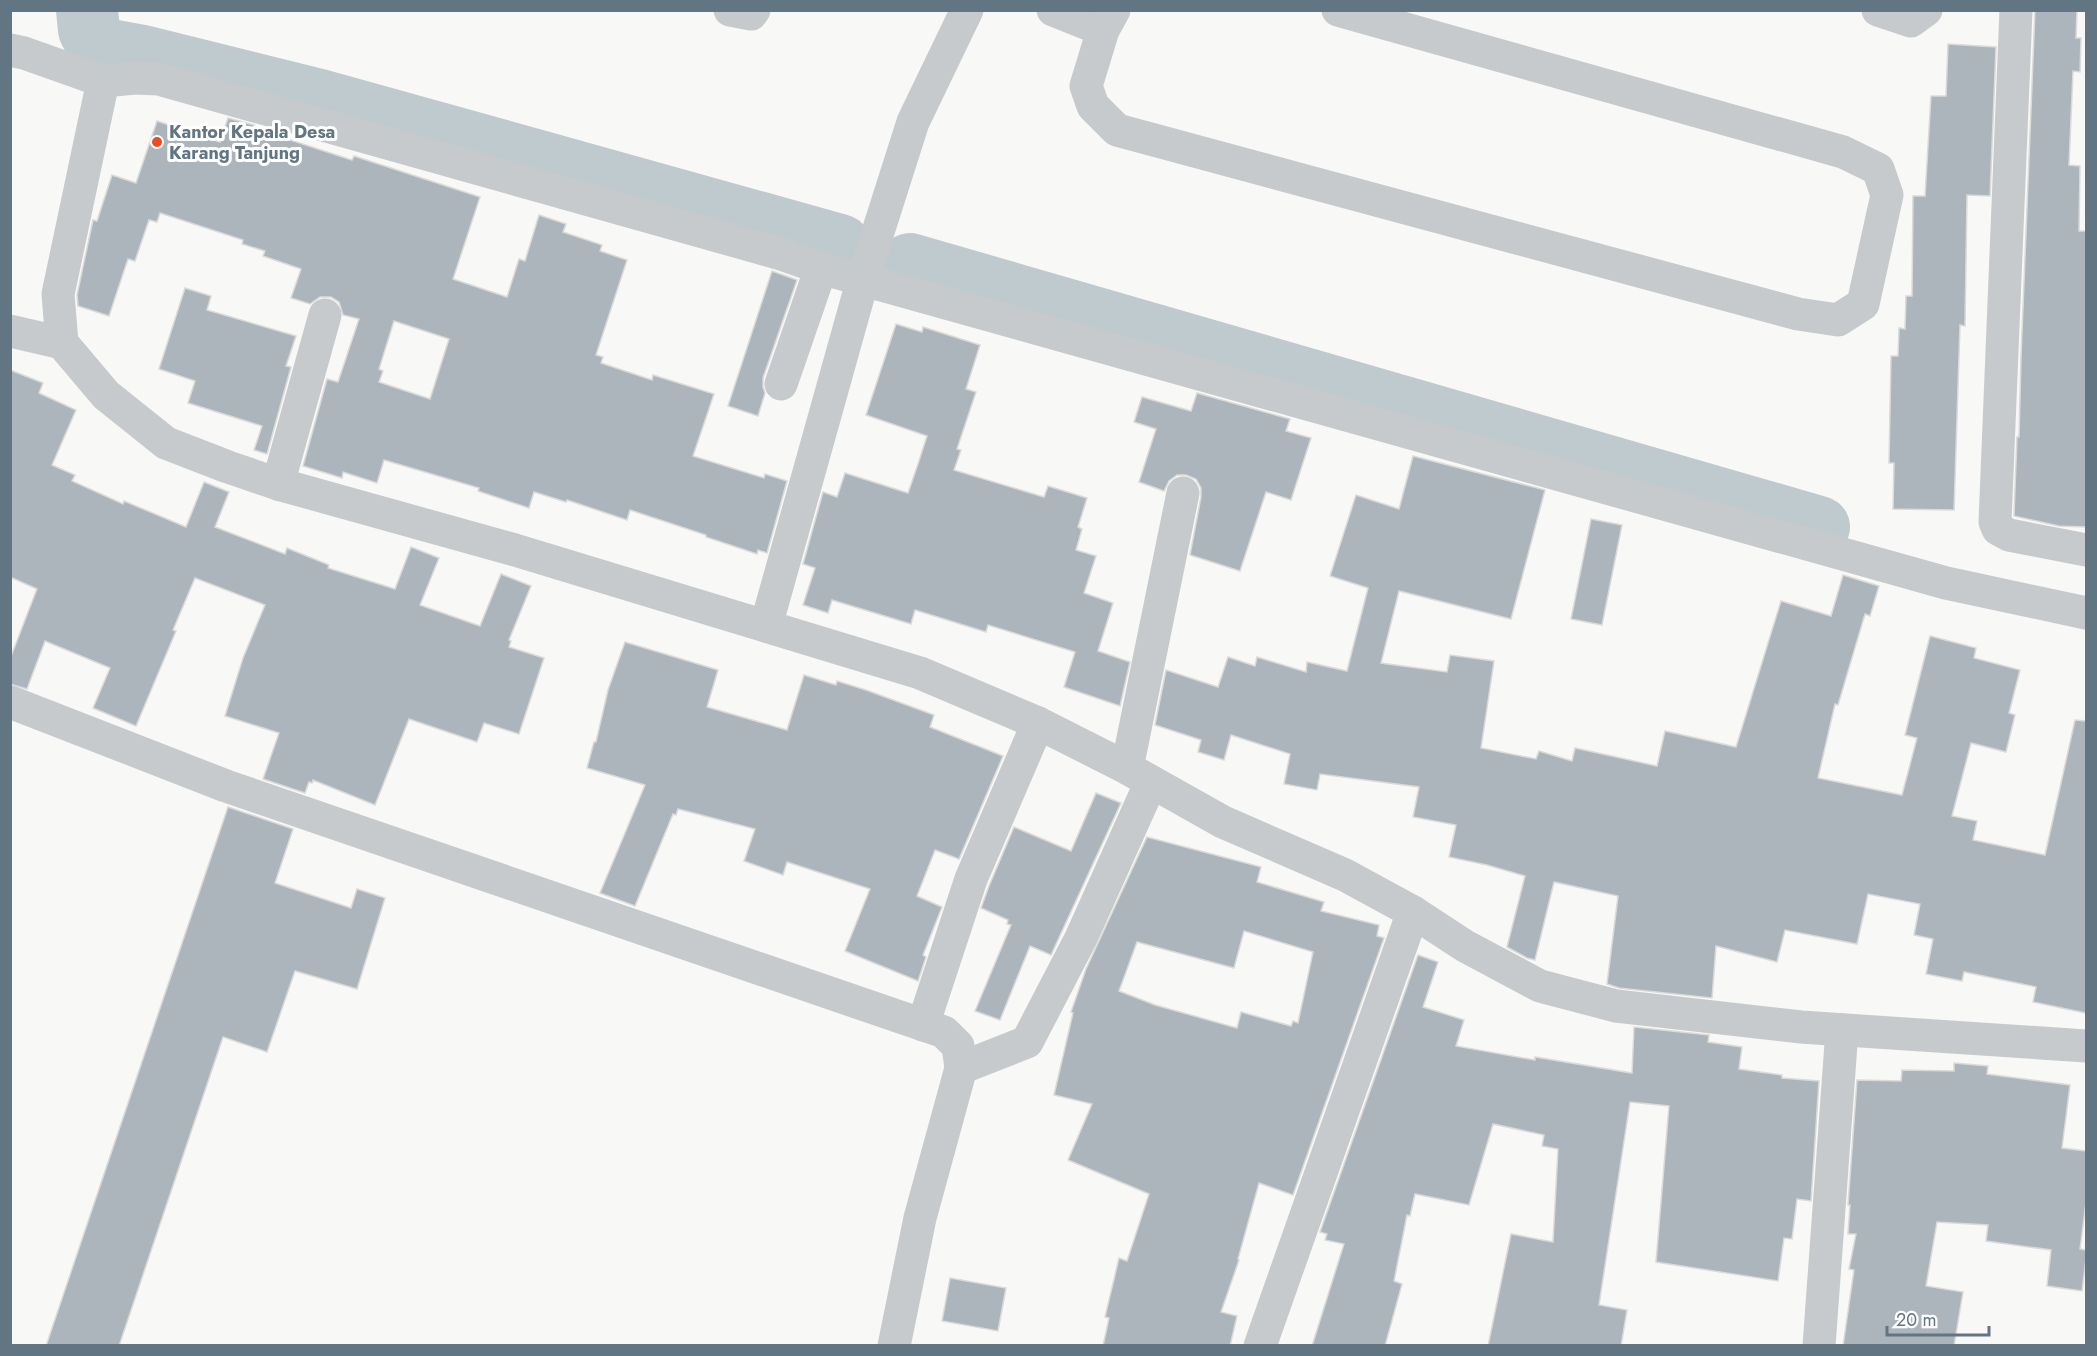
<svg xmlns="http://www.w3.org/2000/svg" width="2097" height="1356" font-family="Jost,sans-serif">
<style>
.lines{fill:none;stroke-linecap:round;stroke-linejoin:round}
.river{stroke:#becace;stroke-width:62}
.building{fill:#acb5bb;stroke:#dadad8;stroke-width:1.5;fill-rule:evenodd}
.minor{stroke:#c6cacd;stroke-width:33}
.poi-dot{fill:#eb4c23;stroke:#fff;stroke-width:2}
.labels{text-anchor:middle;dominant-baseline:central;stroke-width:6;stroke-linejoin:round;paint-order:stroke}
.poi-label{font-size:18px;font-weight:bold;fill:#627582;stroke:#fff;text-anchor:start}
</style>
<rect width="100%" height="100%" fill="#f8f8f6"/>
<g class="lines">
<g class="river">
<path d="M 87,10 L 89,30 L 99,48 L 143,56 L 320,100 L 840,245"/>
<path d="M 910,264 L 1819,527"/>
</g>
</g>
<g class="building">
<path d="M 2035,10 L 2077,10 L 2076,38 L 2081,38 L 2080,72 L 2073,71 L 2069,165 L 2080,166 L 2079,231 L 2086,231 L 2086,527 L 2059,526 L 2014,516 L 2017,437 L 2019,437 L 2021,357 Z"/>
<path d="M 1948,44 L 1996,47 L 1990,196 L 1967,195 L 1965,326 L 1960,325 L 1954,510 L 1893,509 L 1894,463 L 1889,463 L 1891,356 L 1898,356 L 1899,328 L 1905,329 L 1906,296 L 1912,296 L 1913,196 L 1925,196 L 1931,96 L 1946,96 Z"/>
<path d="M 228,118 L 254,125 L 253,128 L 352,160 L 354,156 L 480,197 L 453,279 L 507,297 L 519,259 L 525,261 L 539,215 L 566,224 L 563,232 L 602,245 L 600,251 L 627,260 L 596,355 L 603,357 L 601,363 L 652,380 L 653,375 L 714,394 L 693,456 L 764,478 L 765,474 L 787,481 L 767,553 L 758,550 L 757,554 L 706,537 L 706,535 L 630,510 L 627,520 L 567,500 L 566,502 L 534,492 L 529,508 L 478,491 L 479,488 L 384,460 L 377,483 L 343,472 L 342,478 L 303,466 L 327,379 L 338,382 L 359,319 L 343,315 L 339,302 L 331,297 L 320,297 L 310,304 L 291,298 L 301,269 L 263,256 L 265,251 L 242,244 L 243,240 L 160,213 L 157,222 L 149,220 L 135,261 L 128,259 L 109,316 L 78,306 L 77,295 L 93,220 L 97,221 L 112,175 L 136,183 L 157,121 L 220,142 ZM 394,321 L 449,339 L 430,399 L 379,382 L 383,371 L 379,369 Z"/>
<path d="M 772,271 L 797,280 L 763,378 L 763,387 L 765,393 L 758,416 L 728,406 Z"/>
<path d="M 185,288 L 211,296 L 207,310 L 296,336 L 286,366 L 291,367 L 267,454 L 254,450 L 262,426 L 188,403 L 195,381 L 159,369 Z"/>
<path d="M 896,324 L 922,332 L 923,327 L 980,345 L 966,389 L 976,392 L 957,449 L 961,450 L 954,470 L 1044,497 L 1048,486 L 1087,498 L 1078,527 L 1082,529 L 1076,550 L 1096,556 L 1084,593 L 1113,603 L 1098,651 L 1130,662 L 1120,706 L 1064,687 L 1075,652 L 988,625 L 986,632 L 915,610 L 911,624 L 832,600 L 828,613 L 803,605 L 815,568 L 803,564 L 823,492 L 837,497 L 845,473 L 908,493 L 918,464 L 927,436 L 866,415 Z"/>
<path d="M 10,370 L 43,383 L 39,393 L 76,410 L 52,465 L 75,475 L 72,481 L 123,504 L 124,501 L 186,527 L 204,482 L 229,492 L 215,527 L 285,554 L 287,548 L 329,565 L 328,568 L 395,589 L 411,547 L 439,558 L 420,605 L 480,626 L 501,574 L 531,586 L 509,640 L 511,641 L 509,647 L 544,658 L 519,734 L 484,723 L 477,742 L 409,719 L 375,805 L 313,780 L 312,783 L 309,782 L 305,793 L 263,779 L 279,733 L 225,716 L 243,658 L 265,605 L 195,578 L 173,630 L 176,631 L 136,726 L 93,708 L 110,668 L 45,641 L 27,689 L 10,684 L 10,659 L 37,589 L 10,577 Z"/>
<path d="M 1197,393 L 1290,419 L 1286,431 L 1311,438 L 1291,500 L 1266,492 L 1240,571 L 1190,555 L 1201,497 L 1201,488 L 1196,479 L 1186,475 L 1177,475 L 1169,481 L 1164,491 L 1139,482 L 1156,429 L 1134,422 L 1142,397 L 1191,411 Z"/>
<path d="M 1413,456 L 1545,490 L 1511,619 L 1399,591 L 1381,663 L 1447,672 L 1450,655 L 1494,661 L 1481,748 L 1536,759 L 1539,751 L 1572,761 L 1575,748 L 1657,766 L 1665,731 L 1736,747 L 1781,601 L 1831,616 L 1843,575 L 1879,586 L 1870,616 L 1865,614 L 1838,705 L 1835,704 L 1818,778 L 1902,795 L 1917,738 L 1905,735 L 1930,636 L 1976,648 L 1974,658 L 2020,670 L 2009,713 L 2015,715 L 2006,752 L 1971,743 L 1952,816 L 1977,821 L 1973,840 L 2045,855 L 2075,720 L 2086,721 L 2086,1013 L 2033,1002 L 2036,987 L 1964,972 L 1962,981 L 1926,974 L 1933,939 L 1914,935 L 1920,904 L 1868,894 L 1857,944 L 1785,930 L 1777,962 L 1716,946 L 1712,998 L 1619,988 L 1607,984 L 1618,896 L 1554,882 L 1535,960 L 1527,958 L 1507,947 L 1525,876 L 1487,865 L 1449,857 L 1456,825 L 1413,817 L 1419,787 L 1320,774 L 1317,790 L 1284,784 L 1290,754 L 1231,735 L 1224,760 L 1198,752 L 1201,740 L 1155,725 L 1166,670 L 1218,687 L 1228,657 L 1255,666 L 1257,657 L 1306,672 L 1307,662 L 1347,671 L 1368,588 L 1330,576 L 1356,495 L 1399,509 Z"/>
<path d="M 1591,519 L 1622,525 L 1602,625 L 1571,619 Z"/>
<path d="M 625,642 L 718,670 L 707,707 L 787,730 L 804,675 L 836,685 L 837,681 L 866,690 L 934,715 L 930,727 L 1003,756 L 959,859 L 935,850 L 917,896 L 942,907 L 923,955 L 926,957 L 918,981 L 845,951 L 870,889 L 787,862 L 783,875 L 744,861 L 755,829 L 678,809 L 676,815 L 673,814 L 635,906 L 600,893 L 645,785 L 587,768 L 594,742 L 596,742 L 608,690 Z"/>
<path d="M 1096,793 L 1121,803 L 1051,955 L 1030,946 L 1000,1020 L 975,1011 L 1011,925 L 1007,924 L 1008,920 L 981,908 L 989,886 L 1014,827 L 1071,851 Z"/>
<path d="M 228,807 L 293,829 L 275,883 L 351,908 L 357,889 L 385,898 L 357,989 L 295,971 L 267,1052 L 223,1037 L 119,1346 L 46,1346 Z"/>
<path d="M 1147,837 L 1261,867 L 1257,882 L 1324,902 L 1321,911 L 1379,925 L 1377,936 L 1384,938 L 1293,1195 L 1259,1183 L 1238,1259 L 1239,1260 L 1221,1312 L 1237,1316 L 1230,1346 L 1103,1346 L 1109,1318 L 1105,1317 L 1119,1258 L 1127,1261 L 1149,1194 L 1068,1160 L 1092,1104 L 1054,1095 L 1073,1013 L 1071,1012 L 1086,969 ZM 1244,931 L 1313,952 L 1298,1023 L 1293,1021 L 1291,1026 L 1241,1012 L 1237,1028 L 1155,1005 L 1119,991 L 1137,942 L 1234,968 Z"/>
<path d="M 1418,955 L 1438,962 L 1423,1007 L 1464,1020 L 1456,1046 L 1535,1060 L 1535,1057 L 1632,1073 L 1634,1027 L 1709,1035 L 1708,1042 L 1742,1047 L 1739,1069 L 1782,1075 L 1782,1078 L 1819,1081 L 1811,1201 L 1797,1199 L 1792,1239 L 1784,1238 L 1778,1281 L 1656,1262 L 1669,1106 L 1630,1102 L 1599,1305 L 1627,1310 L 1621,1346 L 1488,1346 L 1511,1234 L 1553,1242 L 1558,1149 L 1542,1146 L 1544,1135 L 1493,1124 L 1469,1205 L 1415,1194 L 1410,1216 L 1407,1215 L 1394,1281 L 1402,1284 L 1385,1346 L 1312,1346 L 1344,1244 L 1325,1240 L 1327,1234 L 1320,1232 Z"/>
<path d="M 1954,1063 L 1988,1066 L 1987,1074 L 2070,1085 L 2062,1148 L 2086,1151 L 2086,1202 L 2080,1249 L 2086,1250 L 2086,1259 L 2082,1291 L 2047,1286 L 2051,1250 L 1986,1241 L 1988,1225 L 1937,1222 L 1926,1286 L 1963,1292 L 1954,1346 L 1843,1346 L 1854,1270 L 1849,1269 L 1856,1234 L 1848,1234 L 1850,1205 L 1848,1205 L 1857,1080 L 1901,1081 L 1902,1070 L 1954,1071 Z"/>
<path d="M 950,1278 L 1006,1288 L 998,1331 L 942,1321 Z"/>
</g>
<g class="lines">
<g class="minor">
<path d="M 730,10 L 751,14 L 754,10"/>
<path d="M 1053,10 L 1103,30"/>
<path d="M 1114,10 L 1103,30 L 1086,86 L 1093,106 L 1117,130 L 1798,314 L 1838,320 L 1863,304 L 1887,195 L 1878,169 L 1843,152 L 1338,10"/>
<path d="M 1878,10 L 1911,21 L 1926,10"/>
<path d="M 2016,10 L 1995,522 L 1998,529 L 2009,535 L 2086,550"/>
<path d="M 10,50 L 24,53 L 103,81 L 58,294 L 62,343 L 106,395 L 166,443 L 228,467 L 278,484 L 515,550 L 920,673 L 1038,723 L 1127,768 L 1223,822 L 1345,875 L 1413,912 L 1465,946 L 1540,986 L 1616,1006 L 1801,1027 L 2086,1046"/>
<path d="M 103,81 L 135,78 L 159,79 L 778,253 L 821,268 L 1946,583 L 2086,613"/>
<path d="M 10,331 L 62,343"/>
<path d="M 781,384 L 821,268"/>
<path d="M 278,484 L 325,315"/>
<path d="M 766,626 L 863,279 L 913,122 L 967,10"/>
<path d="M 10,702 L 226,786 L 944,1032 L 958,1046 L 961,1068 L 920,1218 L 894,1346"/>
<path d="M 1127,768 L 1183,493"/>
<path d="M 923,1025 L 971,879 L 1038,723"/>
<path d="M 961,1068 L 1027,1042 L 1081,938 L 1151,782"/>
<path d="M 1260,1346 L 1413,912"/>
<path d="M 1819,1346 L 1842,1030"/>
</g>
</g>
<circle class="poi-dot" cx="157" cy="142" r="6"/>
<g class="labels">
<g class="poi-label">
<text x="169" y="132">Kantor Kepala Desa<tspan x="169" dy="21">Karang Tanjung</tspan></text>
</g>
</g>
<rect width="2097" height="1356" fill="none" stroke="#627582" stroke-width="24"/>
<path d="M1887 1326v9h102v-9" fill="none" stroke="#627582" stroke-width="3"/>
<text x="1896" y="1326" font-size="18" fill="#627582" stroke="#ffffff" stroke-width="4.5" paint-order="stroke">20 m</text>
</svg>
